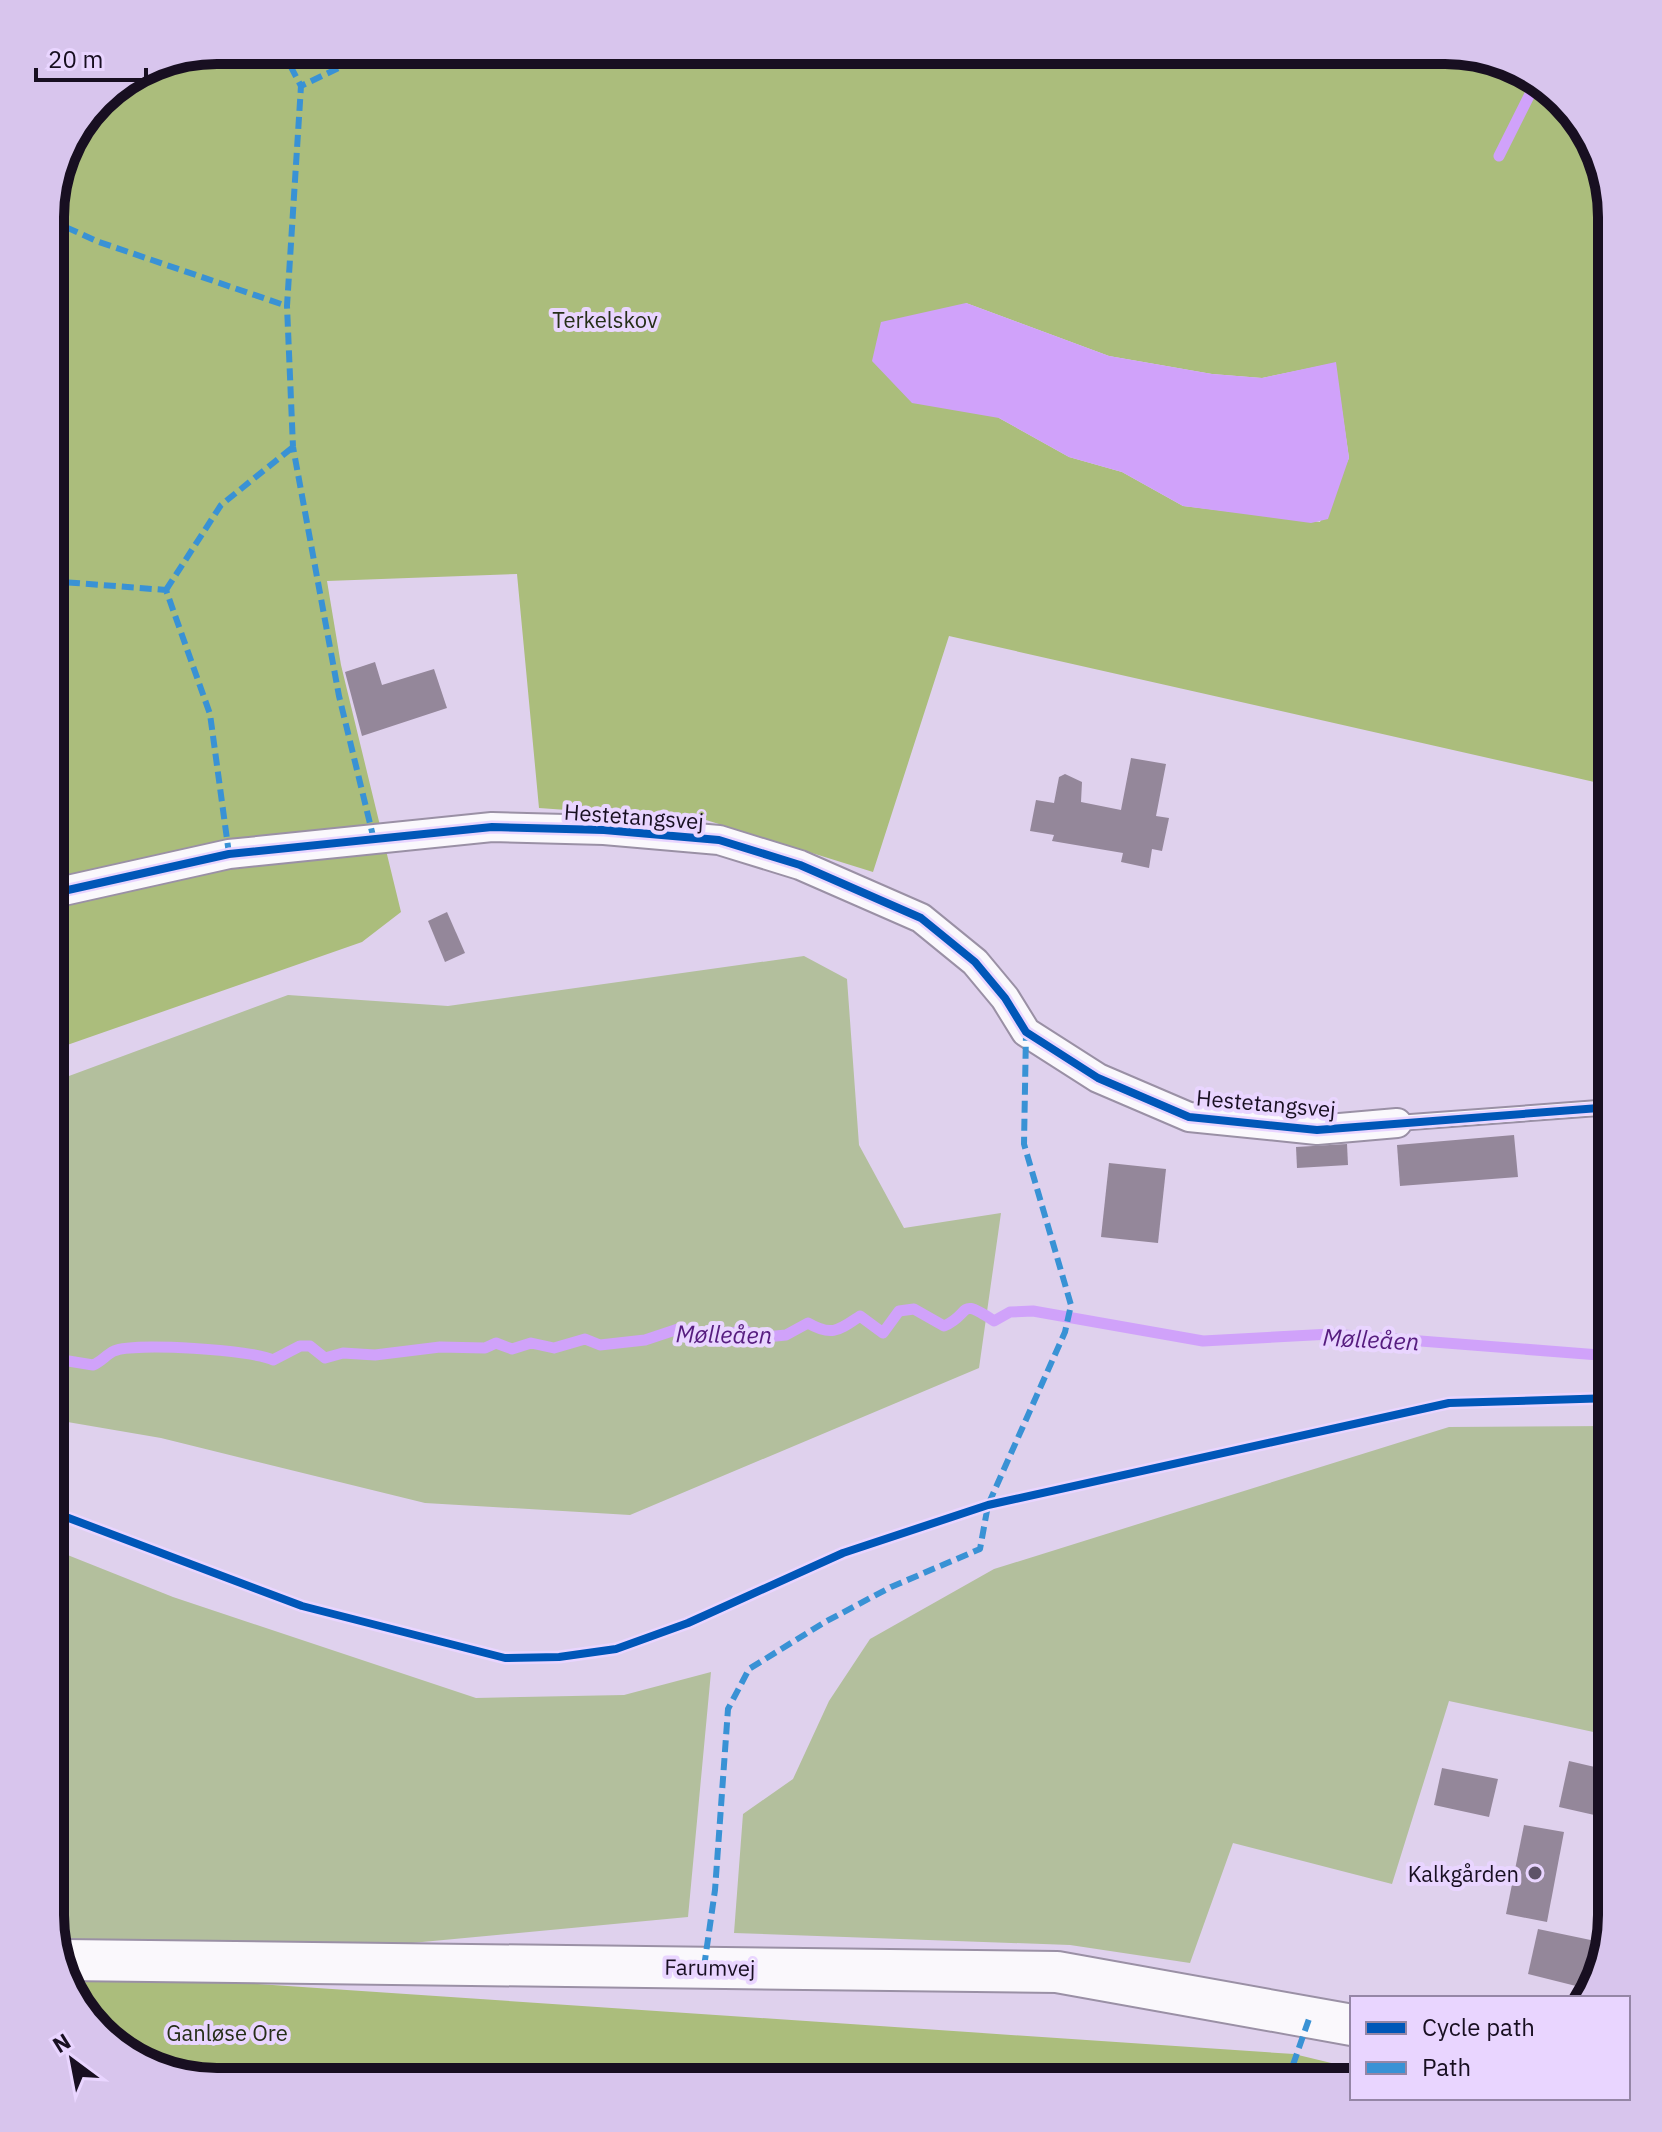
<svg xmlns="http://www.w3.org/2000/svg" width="1662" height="2132" font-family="'IBM Plex Sans',sans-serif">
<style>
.green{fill:#b3bf9d}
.forest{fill:#abbd7c;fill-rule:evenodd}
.water{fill:#d0a2fa}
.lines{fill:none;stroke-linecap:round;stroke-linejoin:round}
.stream{stroke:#d0a2fa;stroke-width:11}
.building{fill:#94879a}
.lane-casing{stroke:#9a90a5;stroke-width:18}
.street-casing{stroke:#9a90a5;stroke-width:32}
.secondary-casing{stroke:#9a90a5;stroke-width:44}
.lane{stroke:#faf8fc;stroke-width:14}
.street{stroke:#faf8fc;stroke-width:28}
.secondary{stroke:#faf8fc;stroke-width:40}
.quiet{stroke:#3992d5;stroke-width:6;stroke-dasharray:12 6;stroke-linecap:butt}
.cycleway-casing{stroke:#e9d5ff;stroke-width:13}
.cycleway{stroke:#0057b8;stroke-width:8}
.poi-dot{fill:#5e5368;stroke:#e9d5ff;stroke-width:3}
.labels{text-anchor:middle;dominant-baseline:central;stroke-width:8;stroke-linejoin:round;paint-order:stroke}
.park-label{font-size:22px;fill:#262f19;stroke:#e9d5ff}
.street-label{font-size:22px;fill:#180f21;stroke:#e9d5ff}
.poi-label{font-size:22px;fill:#180f21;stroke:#e9d5ff;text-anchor:end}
.water-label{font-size:24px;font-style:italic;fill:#561c7f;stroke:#e9d5ff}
.rim{fill:none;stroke:#180f21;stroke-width:10}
</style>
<rect width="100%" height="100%" fill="#dfd1ed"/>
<g class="green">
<path d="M 804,956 L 847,979 L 859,1145 L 904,1228 L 1001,1213 L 979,1368 L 630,1515 L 425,1503 L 161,1438 L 50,1419 L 50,1083 L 288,995 L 448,1006 Z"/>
<path d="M 1612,1426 L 1612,1736 L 1449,1701 L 1392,1884 L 1233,1843 L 1190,1963 L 1070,1945 L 734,1933 L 743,1814 L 793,1779 L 829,1701 L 870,1639 L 994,1569 L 1449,1427 Z"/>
<path d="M 50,1548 L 173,1597 L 476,1698 L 624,1695 L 711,1672 L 688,1917 L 369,1947 L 59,1943 L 50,1915 Z"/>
</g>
<g class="forest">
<path d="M 217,50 L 1455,50 L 1529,73 L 1584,125 L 1612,217 L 1612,434 L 1607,442 L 1602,468 L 1612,469 L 1612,786 L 949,636 L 873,872 L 706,820 L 539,808 L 517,574 L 327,581 L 341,665 L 401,912 L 362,942 L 50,1051 L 50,206 L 67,144 L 107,92 L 154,63 ZM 966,303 L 1109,356 L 1212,374 L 1262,378 L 1335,363 L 1349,458 L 1320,522 L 1183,506 L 1122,472 L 1069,457 L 999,418 Z"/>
<path d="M 69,1978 L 227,1982 L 1294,2054 L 1352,2068 L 1352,2082 L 217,2082 L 134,2060 L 78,2007 Z"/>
</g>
<path class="water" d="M 966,303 L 1109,356 L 1212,374 L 1262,378 L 1336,362 L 1349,458 L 1328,519 L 1311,523 L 1183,506 L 1122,472 L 1069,457 L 999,418 L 912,403 L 872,361 L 881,322 Z"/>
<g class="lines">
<g class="stream">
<path d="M 1499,156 L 1537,80"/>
<path d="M 50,1358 L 93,1365 C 101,1362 107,1354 114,1351 C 133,1342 255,1350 273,1360 L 300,1346 L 310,1346 L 325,1358 L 343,1353 L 375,1355 L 440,1347 L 485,1348 L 496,1343 L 512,1349 L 531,1343 L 554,1348 L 585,1339 L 600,1345 L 645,1340 L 678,1329 L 703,1337 L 746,1331 L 756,1338 L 786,1335 L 808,1323 C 832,1337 839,1330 860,1316 L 883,1333 L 899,1311 L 914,1309 L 944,1326 C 972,1314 957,1296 994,1321 L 1010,1312 L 1033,1311 L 1203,1341 L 1331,1334 L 1612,1356"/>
</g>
</g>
<g class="building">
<path d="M 375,662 L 382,685 L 434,669 L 447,708 L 362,736 L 345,672 Z"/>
<path d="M 1131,758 L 1166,764 L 1156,816 L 1169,818 L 1162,851 L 1152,849 L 1149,868 L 1121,862 L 1123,853 L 1052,841 L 1054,835 L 1030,831 L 1036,800 L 1054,803 L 1059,777 L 1065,774 L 1082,782 L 1081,802 L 1121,810 Z"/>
<path d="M 447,912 L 465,953 L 445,962 L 428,921 Z"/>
<path d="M 1514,1135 L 1518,1177 L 1400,1186 L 1397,1145 Z"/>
<path d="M 1347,1144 L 1348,1165 L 1297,1168 L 1296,1147 Z"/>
<path d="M 1109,1163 L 1166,1169 L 1158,1243 L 1101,1237 Z"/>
<path d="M 1569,1761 L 1612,1771 L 1612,1819 L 1559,1807 Z"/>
<path d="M 1442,1768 L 1498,1779 L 1489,1817 L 1434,1805 Z"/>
<path d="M 1524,1825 L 1564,1832 L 1547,1922 L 1506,1914 Z"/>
<path d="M 1538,1929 L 1605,1943 L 1592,1990 L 1528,1974 Z"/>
</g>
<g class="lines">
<defs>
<path id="lane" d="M 1397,1123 L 1612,1107"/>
<path id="street" d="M 50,894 L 229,854 L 492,827 L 604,830 L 719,840 L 800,865 L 921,918 L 975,962 L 1005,998 L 1026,1032 L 1098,1078 L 1189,1117 L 1317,1130 L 1397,1123"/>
<path id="secondary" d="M 64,1960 L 1057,1972 L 1352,2025"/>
</defs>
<use href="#lane" class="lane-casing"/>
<use href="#street" class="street-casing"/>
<use href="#secondary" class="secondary-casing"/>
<use href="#lane" class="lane"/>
<use href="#street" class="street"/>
<use href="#secondary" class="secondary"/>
<g class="quiet">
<path d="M 282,50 L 301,86"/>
<path d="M 50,220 L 99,242 L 287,306"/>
<path d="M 50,581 L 166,590 L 210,714 L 229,854"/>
<path d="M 166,590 L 221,505 L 293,447"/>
<path d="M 374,840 L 339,696 L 293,447 L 287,306 L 301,86 L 376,50"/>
<path d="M 704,1967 L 715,1890 L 728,1709 L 749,1669 L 825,1622 L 891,1587 L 980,1549 L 988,1505 L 1065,1332 L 1071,1305 L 1024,1144 L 1026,1032"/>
<path d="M 1287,2082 L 1310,2016"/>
</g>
<defs>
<g id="cycleway">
<path d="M 50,894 L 229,854 L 492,827 L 604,830 L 719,840 L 800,865 L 921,918 L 975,962 L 1005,998 L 1026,1032 L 1098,1078 L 1189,1117 L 1317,1130 L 1612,1107"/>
<path d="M 50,1511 L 302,1606 L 505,1658 L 559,1657 L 616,1649 L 688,1623 L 843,1553 L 988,1505 L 1449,1403 L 1612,1398"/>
</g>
</defs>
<use href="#cycleway" class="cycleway-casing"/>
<use href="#cycleway" class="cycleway"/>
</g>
<circle class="poi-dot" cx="1535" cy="1873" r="8"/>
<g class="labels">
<g class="park-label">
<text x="605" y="319">Terkelskov</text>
<text x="227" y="2032">Ganløse Ore</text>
</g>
<g class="street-label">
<text transform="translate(634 816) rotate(4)">Hestetangsvej</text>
<text transform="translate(1266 1103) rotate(5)">Hestetangsvej</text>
<text transform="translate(710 1967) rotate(1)">Farumvej</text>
</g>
<g class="poi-label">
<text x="1519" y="1873">Kalkgården</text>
</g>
<g class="water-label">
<text transform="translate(724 1334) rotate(1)">Mølleåen</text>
<text transform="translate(1371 1339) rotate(3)">Mølleåen</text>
</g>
</g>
<path d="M0 0H1662V2132H0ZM217 64H1445A153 153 0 0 1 1598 217V1915A153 153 0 0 1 1445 2068H217A153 153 0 0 1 64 1915V217A153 153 0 0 1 217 64Z" fill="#d8c5ed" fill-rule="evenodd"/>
<path class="rim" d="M217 64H1445A153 153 0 0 1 1598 217V1915A153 153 0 0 1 1445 2068H217A153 153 0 0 1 64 1915V217A153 153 0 0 1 217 64Z"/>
<rect x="1350" y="1996" width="280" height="104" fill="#e9d5ff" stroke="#9586a6" stroke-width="2"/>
<rect x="1366" y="2022" width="40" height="12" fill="#0057b8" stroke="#9586a6" stroke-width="2"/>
<text x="1422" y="2036" font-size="24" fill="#180f21">Cycle path</text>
<rect x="1366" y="2062" width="40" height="12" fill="#3992d5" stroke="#9586a6" stroke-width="2"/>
<text x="1422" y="2076" font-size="24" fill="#180f21">Path</text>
<g transform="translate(72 2060) rotate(328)" stroke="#e9d5ff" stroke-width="6" paint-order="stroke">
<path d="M0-6L14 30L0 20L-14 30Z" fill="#180f21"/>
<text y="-12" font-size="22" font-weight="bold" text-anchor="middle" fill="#180f21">N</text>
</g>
<path d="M36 68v12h110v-12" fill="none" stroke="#180f21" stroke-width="4"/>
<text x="48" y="68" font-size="24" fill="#180f21" stroke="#e9d5ff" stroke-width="6" paint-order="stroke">20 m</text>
</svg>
